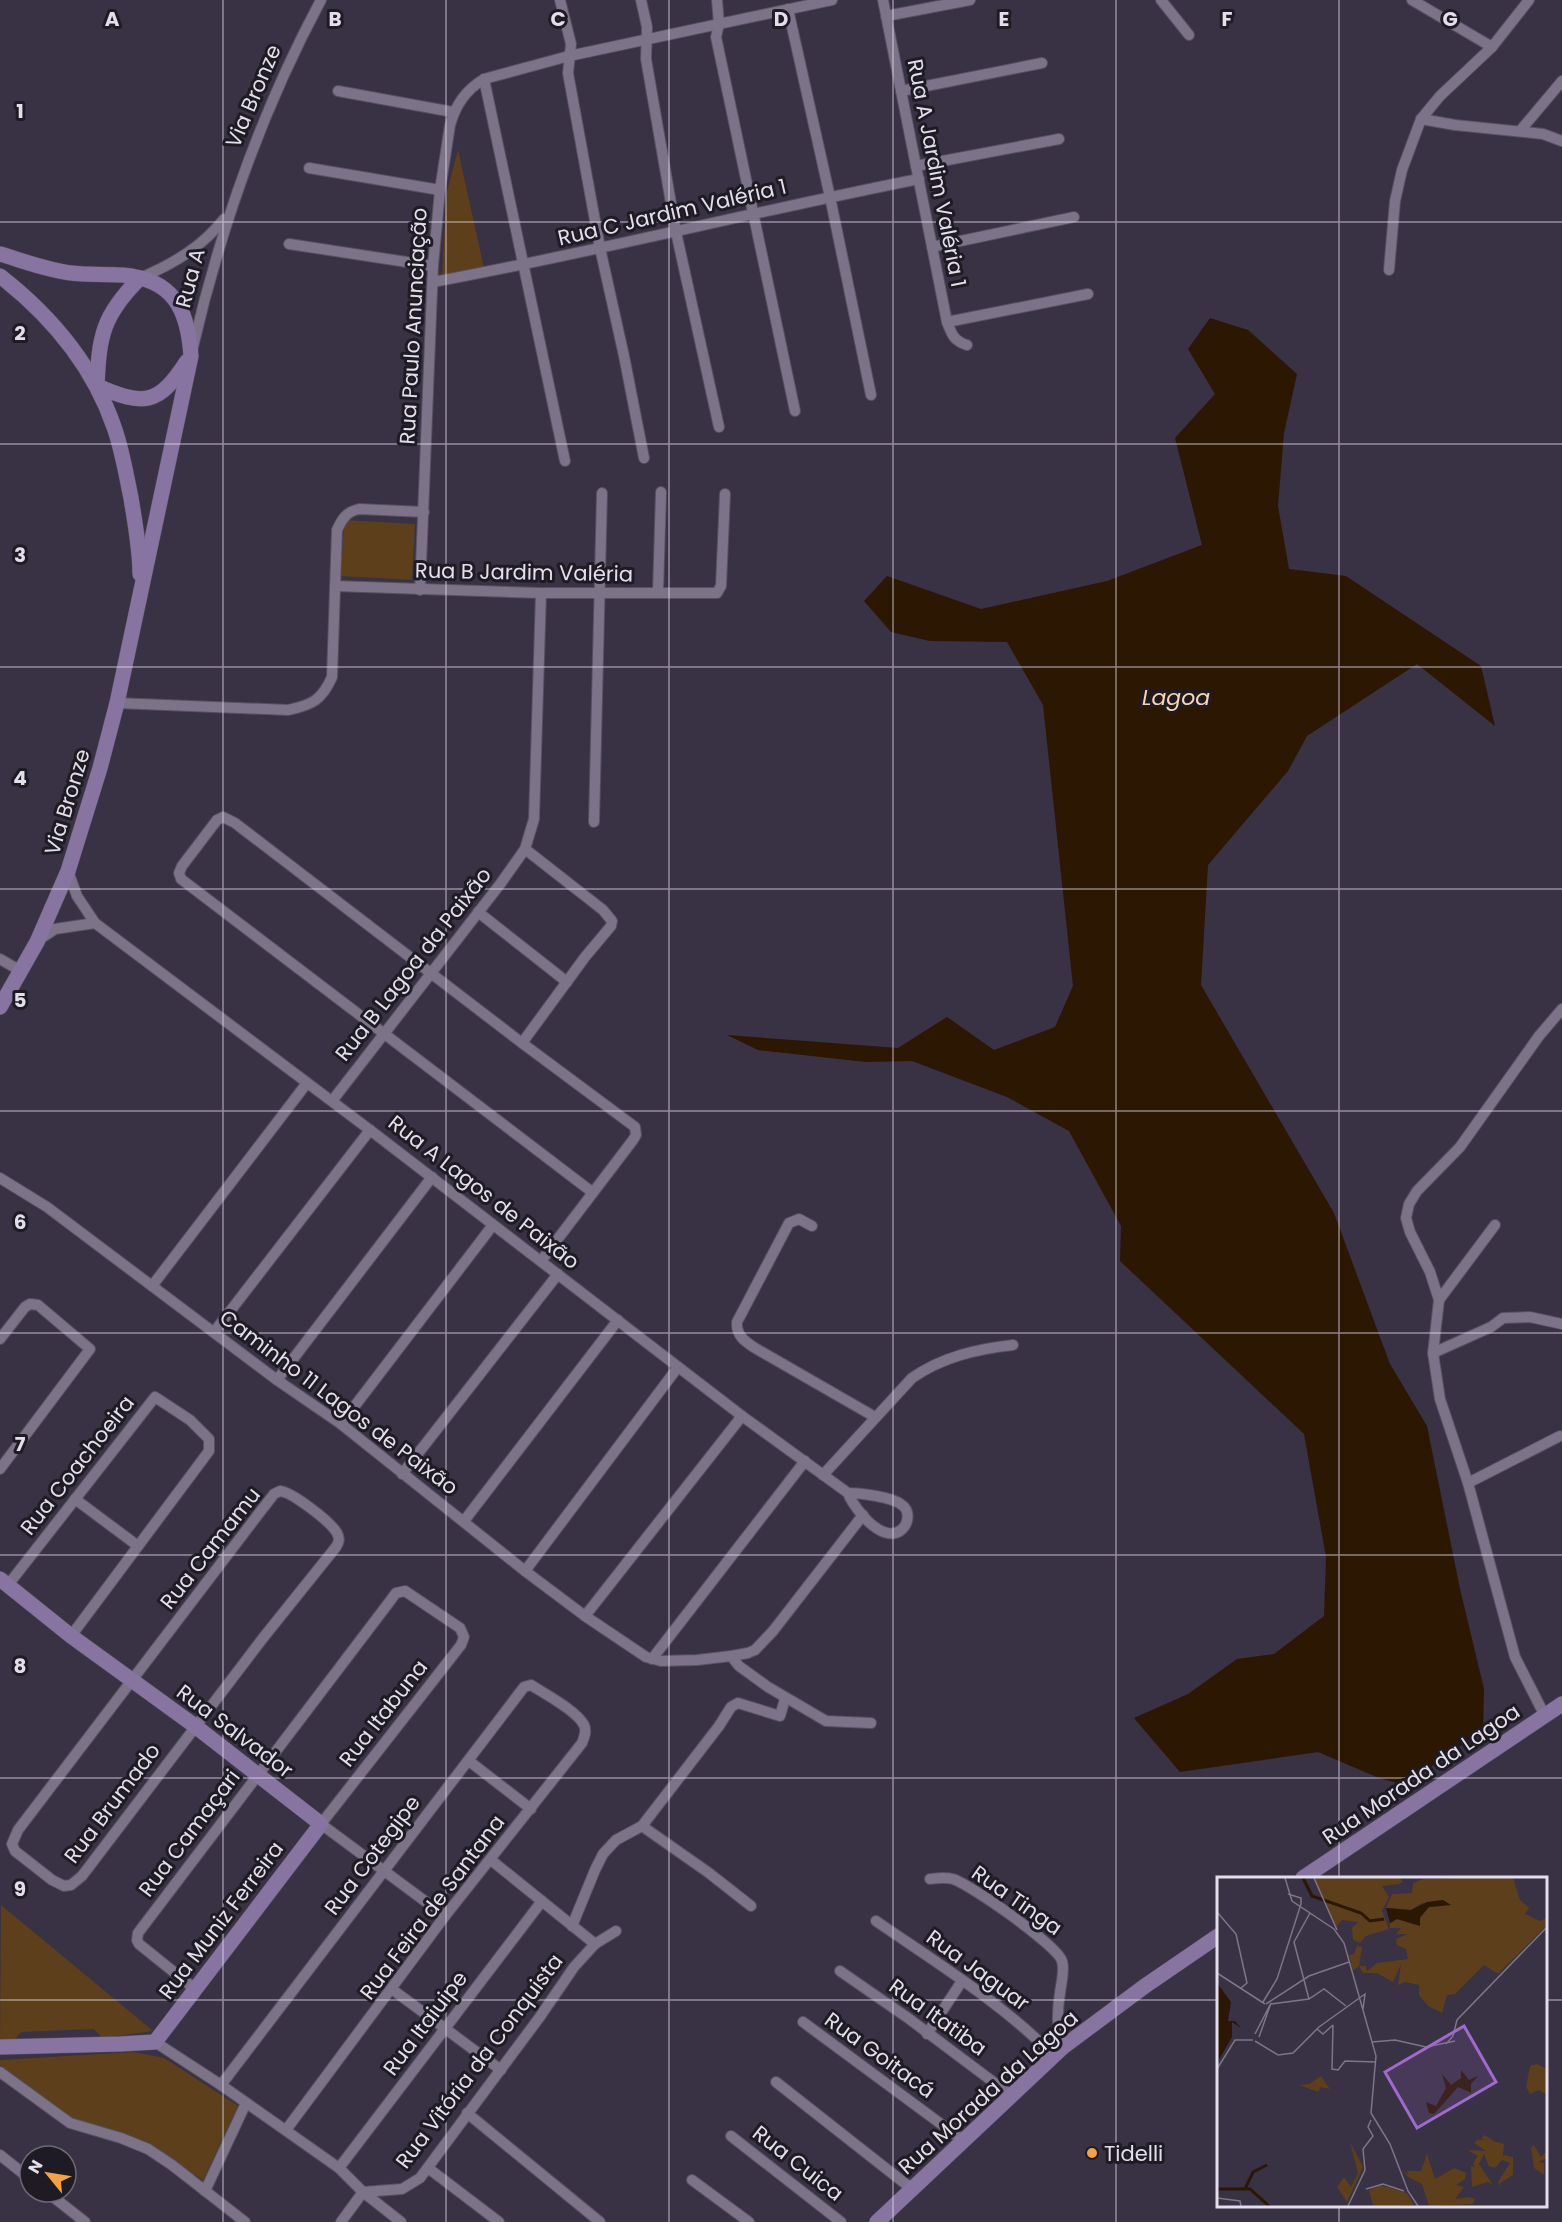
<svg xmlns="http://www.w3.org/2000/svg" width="1562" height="2222" font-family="Poppins,sans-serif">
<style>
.green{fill:#5e3f1b}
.water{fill:#2b1702}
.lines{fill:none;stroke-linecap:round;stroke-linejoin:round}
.street-casing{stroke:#575060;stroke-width:12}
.secondary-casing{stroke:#575060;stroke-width:16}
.street{stroke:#7c7389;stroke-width:10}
.secondary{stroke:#8774a0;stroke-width:15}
.grid{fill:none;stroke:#e3deeb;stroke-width:1.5;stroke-opacity:0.55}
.poi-dot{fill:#f4a344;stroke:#1e1b24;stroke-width:2}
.labels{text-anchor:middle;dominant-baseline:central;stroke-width:6;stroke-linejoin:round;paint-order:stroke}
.street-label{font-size:21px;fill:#e3deeb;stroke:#1e1b24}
.poi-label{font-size:21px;fill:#e3deeb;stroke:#1e1b24;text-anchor:start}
.water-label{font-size:22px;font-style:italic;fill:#fad5af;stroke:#1e1b24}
.inset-river{fill:none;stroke:#2b1702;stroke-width:3}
.inset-road{fill:none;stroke:#7d7687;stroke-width:1.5}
.view{fill:#9f6ace;fill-opacity:0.15;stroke:#9f6ace;stroke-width:3}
.inset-edge{fill:none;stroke:#e3deeb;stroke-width:3}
.grid-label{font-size:20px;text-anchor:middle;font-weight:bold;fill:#e3deeb;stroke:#1e1b24;stroke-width:6;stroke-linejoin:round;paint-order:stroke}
</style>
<rect width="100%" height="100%" fill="#393144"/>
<g class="green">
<path d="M 458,150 L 484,268 L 442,275 L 447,191 Z"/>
<path d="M 344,520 L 415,524 L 412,580 L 341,576 Z"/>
<path d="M 1,1905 L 153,2031 L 102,2038 L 94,2029 L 21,2032 L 14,2040 L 0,2041 Z"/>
<path d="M 134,2052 L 164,2058 L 238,2106 L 203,2180 L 151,2146 L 68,2116 L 0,2065 L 0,2060 Z"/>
</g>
<path class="water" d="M 1210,318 L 1248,330 L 1297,374 L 1284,433 L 1278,506 L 1289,569 L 1346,576 L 1481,666 L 1495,726 L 1417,664 L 1307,736 L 1288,771 L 1208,865 L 1201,985 L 1334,1213 L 1390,1364 L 1427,1426 L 1460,1589 L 1484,1689 L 1483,1730 L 1405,1785 L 1379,1778 L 1318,1752 L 1180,1772 L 1134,1718 L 1188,1694 L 1237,1659 L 1274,1654 L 1324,1616 L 1326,1557 L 1304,1434 L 1120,1261 L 1121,1226 L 1069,1131 L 1007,1097 L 912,1061 L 866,1062 L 758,1050 L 727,1035 L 898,1048 L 947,1017 L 994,1050 L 1055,1027 L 1073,986 L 1043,705 L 1007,642 L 930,641 L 891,632 L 864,601 L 887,576 L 981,609 L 1107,581 L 1202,545 L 1175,438 L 1215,394 L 1188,349 Z"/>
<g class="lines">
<defs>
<g id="street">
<path d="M 560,0 L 571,44 L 568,73 L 600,248 L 624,356 L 644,458"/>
<path d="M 641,0 L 647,27 L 646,59 L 676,232 L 719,427"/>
<path d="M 717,0 L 719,24 L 716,37 L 795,411"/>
<path d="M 883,0 L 947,322 C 952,335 954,341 967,345"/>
<path d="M 1161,0 L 1189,35"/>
<path d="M 1412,0 L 1492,47"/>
<path d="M 788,9 L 830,197 L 871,395"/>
<path d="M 886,16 L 970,0"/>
<path d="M 484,79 L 565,461"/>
<path d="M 338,91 L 453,112"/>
<path d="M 901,91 L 1042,63"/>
<path d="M 1421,119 L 1455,125 L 1543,134 L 1562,141"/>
<path d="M 1520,131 L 1562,81"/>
<path d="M 916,166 L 1059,139"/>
<path d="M 309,168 L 440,190"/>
<path d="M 289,244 L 433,266"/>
<path d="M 932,247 L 1074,217"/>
<path d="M 1389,270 L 1395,201 L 1402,170 L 1421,119 L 1440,96 L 1492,47 L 1529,0"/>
<path d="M 140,278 C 173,264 202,247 224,219"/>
<path d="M 433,282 C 596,252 756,211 919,179"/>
<path d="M 947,322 L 1088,294"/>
<path d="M 193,347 C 221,226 262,110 321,0"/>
<path d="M 335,586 L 541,593 L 717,593 L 721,586 L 725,494"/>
<path d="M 420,590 L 433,266 L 440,190 L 450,125 C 456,104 466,90 484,79 L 569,56 L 832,0"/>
<path d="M 658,593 L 661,492"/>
<path d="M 117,703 L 288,710 C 312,705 322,700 332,677 L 337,530 C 342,519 346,512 359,509 L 424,512"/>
<path d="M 594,822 L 602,493"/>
<path d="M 68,871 L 77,896 L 95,923 L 370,1130 L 742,1416 L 848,1493 C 851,1502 857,1509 863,1516 C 898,1556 918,1516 902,1505 C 893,1497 860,1493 848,1493"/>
<path d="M 478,912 L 567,982"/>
<path d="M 37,941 L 55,929 L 95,923"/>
<path d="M 0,959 L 21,971"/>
<path d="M 522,1043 L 585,957 L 611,926 L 612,921 L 603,910 L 525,849"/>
<path d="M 332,1101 L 501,883 L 525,849 L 534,819 L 541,593"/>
<path d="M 0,1178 L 47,1207 L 277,1380 L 341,1424 L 525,1571 L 585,1616 L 646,1657 L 661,1661 L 697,1660 L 731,1656 L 748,1653 L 755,1650 L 773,1631 L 863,1515"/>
<path d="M 812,1226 L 799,1219 L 789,1223 L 737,1322 C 736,1335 744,1341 755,1348 L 875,1417"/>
<path d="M 541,1261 L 633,1140 L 636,1135 L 635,1127 L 522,1043 L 235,823 L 223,817 L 217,820 L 182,866 L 179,873 L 181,879 L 592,1192"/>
<path d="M 152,1286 L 307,1083"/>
<path d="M 1439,1300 L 1495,1225"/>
<path d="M 214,1332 L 370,1130"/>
<path d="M 0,1339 L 25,1307 L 30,1304 L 38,1305 L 90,1349 L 0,1469"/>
<path d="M 1433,1353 L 1491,1327 L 1503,1318 L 1530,1317 L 1562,1324"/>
<path d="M 277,1380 L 432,1177"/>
<path d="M 341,1424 L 493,1225"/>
<path d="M 402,1474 L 558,1274"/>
<path d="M 823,1475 L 912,1378 C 942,1357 977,1349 1013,1345"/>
<path d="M 1468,1483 L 1560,1436"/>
<path d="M 280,1491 C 292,1492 331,1522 337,1533 C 340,1539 339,1542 336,1547 L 263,1638 L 82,1876 L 71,1885 L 64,1886 L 52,1880 L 15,1851 L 12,1844 L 18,1830 L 260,1512 L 274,1494 Z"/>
<path d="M 75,1499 L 138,1546"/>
<path d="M 464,1521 L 618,1320"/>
<path d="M 525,1571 L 678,1367"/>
<path d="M 8,1585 L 155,1397 L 190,1420 L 209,1439 L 209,1451 L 71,1636"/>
<path d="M 585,1616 L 742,1416"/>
<path d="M 731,1656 L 739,1666 L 768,1687 L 826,1721 L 871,1723"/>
<path d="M 652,1659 L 805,1461"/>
<path d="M 1545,1716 L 1515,1657 L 1468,1483 L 1440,1399 L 1433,1353 L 1439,1300 L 1430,1272 L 1410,1232 L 1406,1218 L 1409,1204 L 1417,1191 L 1460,1147 L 1539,1036 L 1562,1009"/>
<path d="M 469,1761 L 531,1809"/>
<path d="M 642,1826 L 709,1873 L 751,1906"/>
<path d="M 491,1860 L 595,1944"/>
<path d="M 930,1879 C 938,1878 945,1877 953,1879 C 971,1885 1057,1945 1062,1961 C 1065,1971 1061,1983 1060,1993 C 1057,2011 1056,2030 1063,2047"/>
<path d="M 876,1921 C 937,1963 1002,2003 1054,2056"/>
<path d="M 572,1926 L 595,1870 L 603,1854 L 616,1840 L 642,1826 L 719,1726 L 731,1707 L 738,1703 L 780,1716 L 785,1699"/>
<path d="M 840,1971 L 908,2018 L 1012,2096"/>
<path d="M 195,1989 L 139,1944 L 137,1940 L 138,1933 L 387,1605 L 396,1593 L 405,1591 L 460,1628 L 464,1637 L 461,1645 L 321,1824 L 445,1916"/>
<path d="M 393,1990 L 501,2070"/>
<path d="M 803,2022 L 964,2141"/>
<path d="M 927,2034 L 962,1981"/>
<path d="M 155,2042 L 221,2085 L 339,2168 L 363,2192 L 401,2222"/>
<path d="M 0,2072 L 70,2123 L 121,2138 L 148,2149 L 172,2165 L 245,2222"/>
<path d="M 776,2082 L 912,2189"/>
<path d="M 221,2085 L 524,1687 L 531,1685 C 545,1694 577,1711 584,1725 C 587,1731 584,1738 582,1743 L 445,1916 L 286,2130"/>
<path d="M 467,2113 L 600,2222"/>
<path d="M 731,2136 L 841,2222"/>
<path d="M 0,2155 L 30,2179"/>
<path d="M 339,2168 L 542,1901"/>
<path d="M 428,2168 L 499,2222"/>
<path d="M 692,2180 L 749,2222"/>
<path d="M 205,2191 L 246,2103"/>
<path d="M 47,2192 L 85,2222"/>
<path d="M 363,2192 L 402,2189 L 420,2178 L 539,2018 L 574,1967 L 595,1944 L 616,1931"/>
<path d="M 341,2222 L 363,2192"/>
</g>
<g id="secondary">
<path d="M 0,254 C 24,261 46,270 71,273 C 88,275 105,274 122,275 C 174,279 188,310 191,356 L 117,703 L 100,768 L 68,871 L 37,942 L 0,1007"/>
<path d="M 0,276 C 50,315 93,366 114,427 C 122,449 126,474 131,498 C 135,523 140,549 140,574"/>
<path d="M 140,278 C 103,315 99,335 97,386 C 144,406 158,406 187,361"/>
<path d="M 0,1579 L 71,1636 L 195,1726 L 321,1824 L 155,2042 L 120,2044 L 0,2047"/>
<path d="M 1303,1878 L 1562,1704"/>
<path d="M 877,2222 L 1063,2047 L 1145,1986 L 1218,1936"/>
</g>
</defs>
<use href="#street" class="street-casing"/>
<use href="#secondary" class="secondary-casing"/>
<use href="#street" class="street"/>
<use href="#secondary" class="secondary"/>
</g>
<path class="grid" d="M 223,0 L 223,2222M 446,0 L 446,2222M 669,0 L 669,2222M 893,0 L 893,2222M 1116,0 L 1116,2222M 1339,0 L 1339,1878M 0,222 L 1562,222M 0,444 L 1562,444M 0,667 L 1562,667M 0,889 L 1562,889M 0,1111 L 1562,1111M 0,1333 L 1562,1333M 0,1555 L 1562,1555M 0,1778 L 1562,1778M 0,2000 L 1218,2000M 1546,2000 L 1562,2000M 1339,2206 L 1339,2222"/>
<circle class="poi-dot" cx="1092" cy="2153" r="6"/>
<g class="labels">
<g class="street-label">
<text transform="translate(253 96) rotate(-67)">Via Bronze</text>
<text transform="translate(937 173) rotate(79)">Rua A Jardim Valéria 1</text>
<text transform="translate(672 212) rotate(-13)">Rua C Jardim Valéria 1</text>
<text transform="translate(190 278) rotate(-75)">Rua A</text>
<text transform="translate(413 326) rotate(-87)">Rua Paulo Anunciação</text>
<text transform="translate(524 572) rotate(1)">Rua B Jardim Valéria</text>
<text transform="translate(67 802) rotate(-73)">Via Bronze</text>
<text transform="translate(413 964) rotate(-52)">Rua B Lagoa da Paixão</text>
<text transform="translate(484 1192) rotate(38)">Rua A Lagos de Paixão</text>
<text transform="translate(339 1402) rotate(37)">Caminho 11 Lagos de Paixão</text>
<text transform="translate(77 1465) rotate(-52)">Rua Coachoeira</text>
<text transform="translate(210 1548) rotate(-52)">Rua Camamu</text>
<text transform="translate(383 1713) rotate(-52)">Rua Itabuna</text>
<text transform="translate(235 1731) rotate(37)">Rua Salvador</text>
<text transform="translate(1421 1774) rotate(-34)">Rua Morada da Lagoa</text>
<text transform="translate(112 1803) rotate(-53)">Rua Brumado</text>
<text transform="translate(189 1833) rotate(-53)">Rua Camaçari</text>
<text transform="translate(372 1855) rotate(-53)">Rua Cotegipe</text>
<text transform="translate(1017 1900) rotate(35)">Rua Tinga</text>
<text transform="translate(432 1907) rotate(-53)">Rua Feira de Santana</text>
<text transform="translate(221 1920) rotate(-53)">Rua Muniz Ferreira</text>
<text transform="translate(978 1970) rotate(36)">Rua Jaguar</text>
<text transform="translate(938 2017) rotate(36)">Rua Itatiba</text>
<text transform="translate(425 2023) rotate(-53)">Rua Itaiuipe</text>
<text transform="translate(880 2055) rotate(36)">Rua Goitacá</text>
<text transform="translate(479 2061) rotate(-53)">Rua Vitória da Conquista</text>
<text transform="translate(988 2092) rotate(-42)">Rua Morada da Lagoa</text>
<text transform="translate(798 2163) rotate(38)">Rua Cuica</text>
</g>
<g class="poi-label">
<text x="1104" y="2153">Tidelli</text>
</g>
<g class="water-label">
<text x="1176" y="697">Lagoa</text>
</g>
</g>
<g transform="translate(1217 1877)">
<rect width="330" height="330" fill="#393144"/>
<path d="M 97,1 L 183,1 L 186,5 L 182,7 L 165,9 L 172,20 L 165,34 L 172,52 L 149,59 L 143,66 L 136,63 L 135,51 L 141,45 L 125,43 L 119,50 ZM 245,1 L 296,1 L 303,23 L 312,31 L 308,37 L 323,44 L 330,41 L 329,49 L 281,97 L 267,88 L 238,117 L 230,118 L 225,136 L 211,129 L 202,118 L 202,108 L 188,105 L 181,108 L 184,87 L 176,105 L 160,96 L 146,96 L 142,89 L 136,94 L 132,78 L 137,77 L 140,69 L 145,70 L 142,89 L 149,89 L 150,94 L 160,86 L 191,82 L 189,72 L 180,68 L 179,62 L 191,57 L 179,57 L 184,51 L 173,51 L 173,46 L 180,42 L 199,47 L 212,30 L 233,28 L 205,26 L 194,33 L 169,31 L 175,17 L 195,16 L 196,6 L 206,2 ZM 320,187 L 330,192 L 330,218 L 322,213 L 313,217 L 309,210 L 313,189 ZM 104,199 L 113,212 L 103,210 L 102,215 L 82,208 L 92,207 ZM 267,258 L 278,264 L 272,263 L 287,267 L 286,278 L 296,280 L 296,298 L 283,306 L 285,311 L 281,305 L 293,286 L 285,283 L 278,291 L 272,289 L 267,277 L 262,287 L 276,308 L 271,305 L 255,310 L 254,289 L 258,290 L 256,286 L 261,279 L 250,273 L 269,274 L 257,266 L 260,263 L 271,263 L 264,262 ZM 133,265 L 146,290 L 130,325 L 120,310 L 127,300 L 134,310 L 141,296 ZM 317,268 L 324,280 L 330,273 L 330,281 L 321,285 L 327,286 L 327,298 L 317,291 L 314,270 ZM 210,277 L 218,302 L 237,291 L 249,296 L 248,302 L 239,308 L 247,310 L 238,322 L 253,320 L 258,322 L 256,327 L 212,329 L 205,307 L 191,300 L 186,294 L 192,298 L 190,294 L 204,294 ZM 163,308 L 190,316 L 197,328 L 156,329 L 152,313 Z" fill="#5e3f1b"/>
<path d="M 226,23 L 234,28 L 212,30 L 203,40 L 203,49 L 180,42 L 173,46 L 169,31 L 194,33 L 210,25 ZM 0,106 L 14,125 L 11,144 L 18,144 L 24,151 L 15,145 L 15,160 L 0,186 ZM 244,193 L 252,203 L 261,199 L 254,207 L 254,216 L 241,210 L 217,237 L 212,236 L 209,225 L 219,229 L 229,211 L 225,197 L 234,208 L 244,201 Z" fill="#2b1702"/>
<path class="inset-river" d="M 86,1 L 95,19 L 144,36 L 153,44 L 167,42M 0,312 L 33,312 L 52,329M 28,312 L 36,295 L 50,288"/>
<path class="inset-road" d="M 68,1 L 75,24 L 117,52 L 127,66 L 159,179 L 154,236 L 173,267 L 191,314 L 201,329M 97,1 L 120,53M 0,35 L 19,57 L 30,106 L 24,111M 0,96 L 48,127M 92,122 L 77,65 L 93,36M 46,125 L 60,102 L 84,27 L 84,21 L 71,17M 49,127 L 92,99 L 132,85M 54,127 L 92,122 L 107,112 L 129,129M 116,148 L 115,192 L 121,193 L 128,184 L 159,185M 100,152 L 106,157 L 116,148M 38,157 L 54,126 L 42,160M 38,164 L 61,178 L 76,176 L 102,150 L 148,117 L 146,132M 155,165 L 178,163 L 209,170 L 238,164M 229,167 L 236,159 L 240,143 L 330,50M 0,192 L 18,163 L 36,163M 149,312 L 166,307 L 187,314M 0,321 L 23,324 L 24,329M 131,329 L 148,293 L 146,272 L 156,259 L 151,250 L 154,243"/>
<path class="view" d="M 247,149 L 279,205 L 200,251 L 168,195 Z"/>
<rect width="330" height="330" class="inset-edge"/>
</g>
<g class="grid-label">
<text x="112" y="26">A</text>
<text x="335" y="26">B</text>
<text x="558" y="26">C</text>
<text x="781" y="26">D</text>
<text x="1004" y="26">E</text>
<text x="1227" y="26">F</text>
<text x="1450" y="26">G</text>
<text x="20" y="118">1</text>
<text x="20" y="340">2</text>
<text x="20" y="562">3</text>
<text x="20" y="785">4</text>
<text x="20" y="1007">5</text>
<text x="20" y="1229">6</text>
<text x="20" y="1451">7</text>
<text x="20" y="1673">8</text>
<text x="20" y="1896">9</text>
</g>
<g transform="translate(48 2174) rotate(300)"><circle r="28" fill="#1e1b24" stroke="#6d6974" stroke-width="1.5"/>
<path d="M0-4.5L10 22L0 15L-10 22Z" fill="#f4a344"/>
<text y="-9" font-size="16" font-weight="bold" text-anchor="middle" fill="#e3deeb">N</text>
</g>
</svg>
